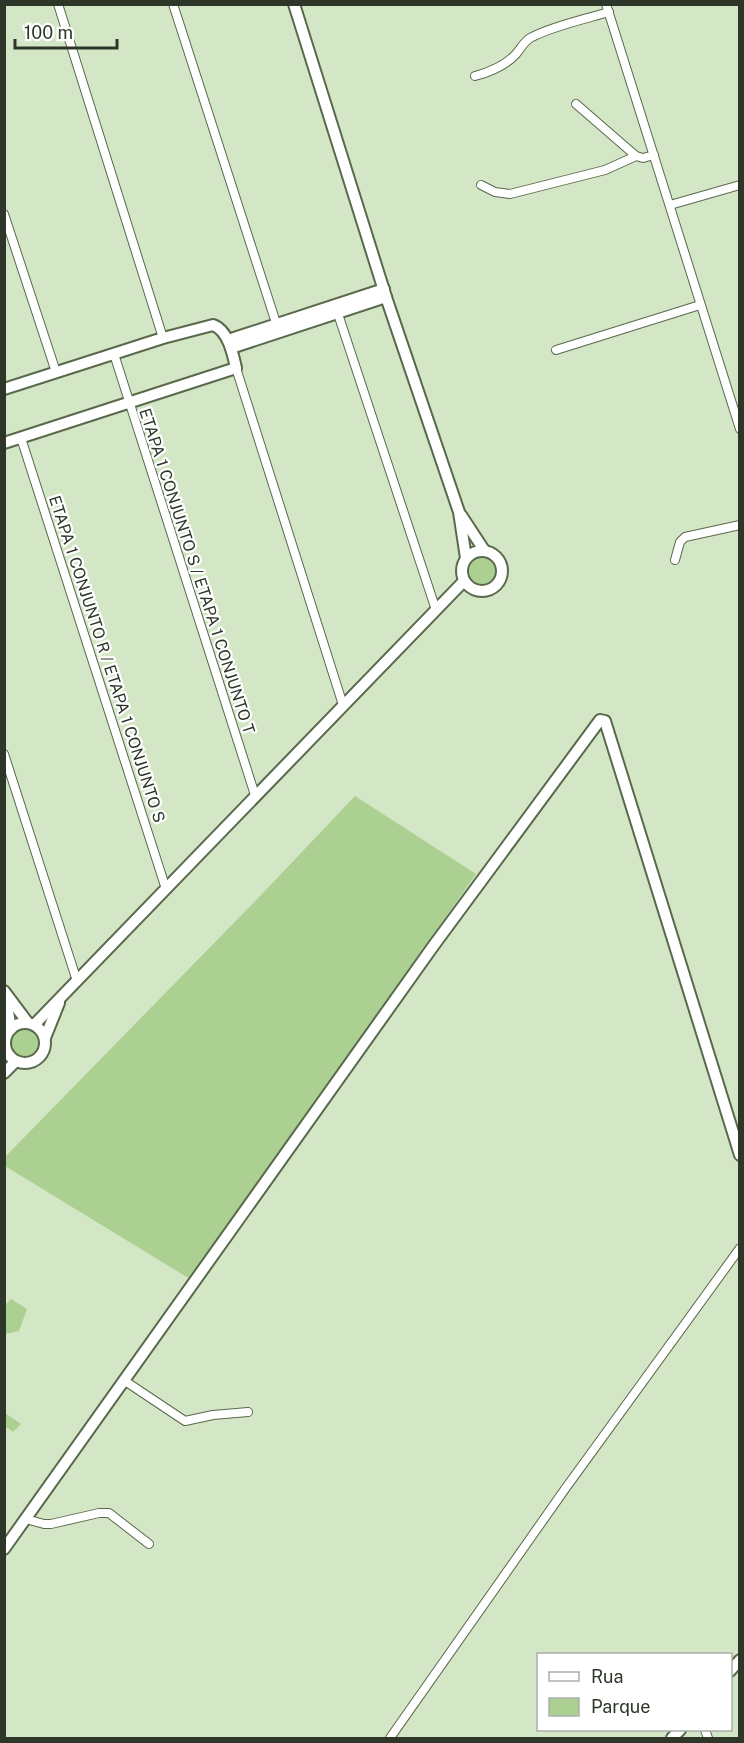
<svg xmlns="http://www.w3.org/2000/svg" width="744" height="1743" font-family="'Public Sans',sans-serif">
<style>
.green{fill:#acd091}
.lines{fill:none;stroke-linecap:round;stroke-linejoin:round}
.street-casing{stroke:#59694c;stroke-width:10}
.secondary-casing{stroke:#59694c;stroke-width:14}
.street{stroke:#fff;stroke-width:8}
.secondary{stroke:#fff;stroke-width:10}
.labels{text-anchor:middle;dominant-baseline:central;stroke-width:4.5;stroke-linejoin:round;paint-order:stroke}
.street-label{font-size:16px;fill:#2e3629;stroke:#fff}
</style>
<rect width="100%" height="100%" fill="#d3e6c5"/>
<g class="green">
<circle cx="482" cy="570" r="16"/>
<path d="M 355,796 L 476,874 L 190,1279 L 5,1166 L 5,1157 L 263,893 Z"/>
<circle cx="25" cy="1043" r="16"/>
<path d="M 11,1299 L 27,1309 L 19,1331 L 5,1334 L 5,1303 L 6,1304 Z"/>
<path d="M 5,1413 L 21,1424 L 13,1432 L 5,1426 Z"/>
</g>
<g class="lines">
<defs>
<g id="street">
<path d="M 58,4 L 163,338"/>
<path d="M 173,4 L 278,329"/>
<path d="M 606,4 L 740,429"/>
<path d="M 475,76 C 490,72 505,66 516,54 C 521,48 525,40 532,37 C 553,26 585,19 609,12"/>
<path d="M 576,104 L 636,156 L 643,158 L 654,155"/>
<path d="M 481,185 L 495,192 L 510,194 L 605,170 L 636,156"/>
<path d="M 670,205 L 740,185"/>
<path d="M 4,214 L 56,372"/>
<path d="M 338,314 L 436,610"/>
<path d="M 556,350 L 700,305"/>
<path d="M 114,354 L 255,795"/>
<path d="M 236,368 L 343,705"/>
<path d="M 21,438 L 166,889"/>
<path d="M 675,560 L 680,542 L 685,537 L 740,525"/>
<path d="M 4,754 L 77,981"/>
<path d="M 125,1381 L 185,1421 L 213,1415 L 248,1412"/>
<path d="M 26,1519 L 44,1524 L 51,1524 L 99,1513 L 109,1513 L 149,1544"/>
<path d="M 705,1730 L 708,1738"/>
<path d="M 390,1738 L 565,1489 L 740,1248"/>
</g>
<g id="secondary">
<path d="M 294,4 L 386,297 L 459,512 L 466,558"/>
<path d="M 228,340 L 384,289"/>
<path d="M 231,348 L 386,297"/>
<path d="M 4,389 L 163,338 L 213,325 C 228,330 233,354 236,368 L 4,443"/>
<path d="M 461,515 L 484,550"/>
<circle cx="482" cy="571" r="20"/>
<path d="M 4,991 L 28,1023"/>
<path d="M 5,994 L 11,1029"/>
<circle cx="25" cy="1043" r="20"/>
<path d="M 34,1025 L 464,581"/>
<path d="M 45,1038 L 59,1003"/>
<path d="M 4,1073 L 16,1061"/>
<path d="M 4,1549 L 434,945 L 600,720 L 605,721 L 740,1155"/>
<path d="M 730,1671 L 740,1660"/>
<path d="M 672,1738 L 680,1730"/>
</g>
</defs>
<use href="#street" class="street-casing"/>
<use href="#secondary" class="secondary-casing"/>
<use href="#street" class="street"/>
<use href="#secondary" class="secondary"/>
</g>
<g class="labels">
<g class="street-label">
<text transform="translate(197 571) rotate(72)">ETAPA 1 CONJUNTO S / ETAPA 1 CONJUNTO T</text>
<text transform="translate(107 659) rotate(72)">ETAPA 1 CONJUNTO R / ETAPA 1 CONJUNTO S</text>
</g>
</g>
<rect width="744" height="1743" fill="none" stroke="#2e3629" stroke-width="12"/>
<rect x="537" y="1653" width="195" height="78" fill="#ffffff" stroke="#abafa9" stroke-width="1.5"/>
<rect x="549" y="1672" width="30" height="9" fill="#ffffff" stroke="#abafa9" stroke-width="1.5"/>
<text x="591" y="1683" font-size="18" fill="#2e3629">Rua</text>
<rect x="549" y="1698" width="30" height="18" fill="#acd091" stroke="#abafa9" stroke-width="1.5"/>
<text x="591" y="1713" font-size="18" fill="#2e3629">Parque</text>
<path d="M15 39v9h102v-9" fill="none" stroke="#2e3629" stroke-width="3"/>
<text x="24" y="39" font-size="18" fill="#2e3629" stroke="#ffffff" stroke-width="4.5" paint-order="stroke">100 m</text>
</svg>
